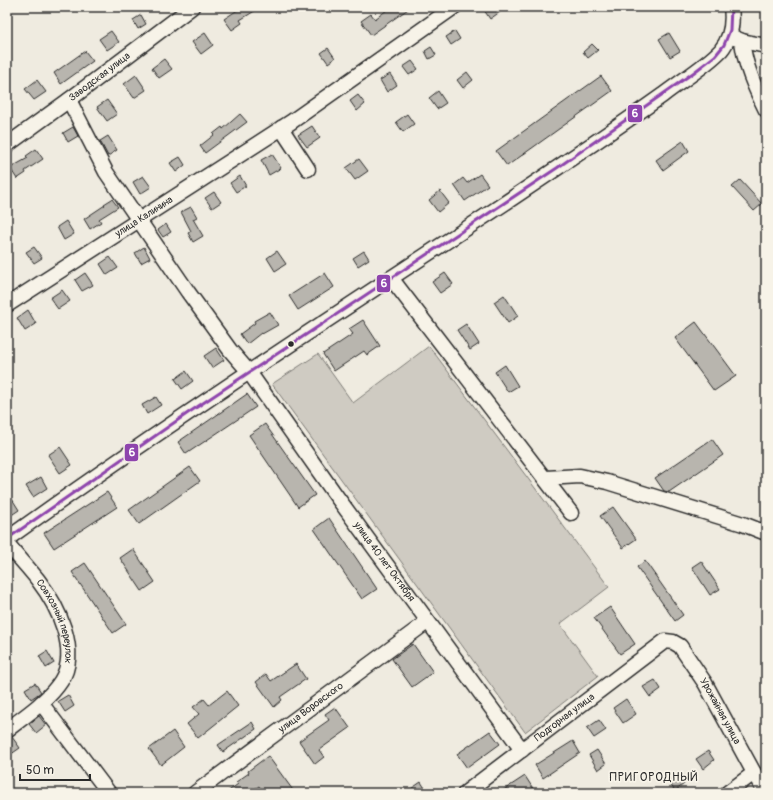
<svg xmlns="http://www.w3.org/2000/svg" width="773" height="800" font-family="Pangolin,sans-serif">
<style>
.green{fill:#cfcbc2;stroke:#7d7b76}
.building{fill:#b8b5ae;stroke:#2b2b2b}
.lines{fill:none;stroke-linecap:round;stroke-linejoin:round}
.minor-casing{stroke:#2b2b2b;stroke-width:17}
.minor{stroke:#f7f3e8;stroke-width:14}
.bus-1-casing{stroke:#f7f3e8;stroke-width:6}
.bus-1{stroke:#8e44ad;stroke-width:3}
.bus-dot{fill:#2b2b2b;stroke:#f7f3e8;stroke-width:1.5}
.labels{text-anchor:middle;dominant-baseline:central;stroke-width:3.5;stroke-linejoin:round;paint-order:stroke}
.street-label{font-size:10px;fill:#2b2b2b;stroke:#f7f3e8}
.quarter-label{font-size:12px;letter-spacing:1px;fill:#2b2b2b;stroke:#f7f3e8}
.line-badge{stroke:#f7f3e8;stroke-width:1.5}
.badge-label{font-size:11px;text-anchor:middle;font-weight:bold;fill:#fff}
</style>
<rect width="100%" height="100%" fill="#efebe0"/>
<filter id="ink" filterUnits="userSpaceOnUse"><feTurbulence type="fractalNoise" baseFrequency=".025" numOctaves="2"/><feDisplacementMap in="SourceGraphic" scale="8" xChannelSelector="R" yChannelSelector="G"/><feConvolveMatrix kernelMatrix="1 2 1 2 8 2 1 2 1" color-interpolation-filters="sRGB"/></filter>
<g filter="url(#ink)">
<path class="green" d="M 429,346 L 609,587 L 560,624 L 598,676 L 525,732 L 272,384 L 318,354 L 353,403 Z"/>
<g class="building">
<path d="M 242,7 L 261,7 L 240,20 L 242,23 L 232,30 L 224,19 Z"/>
<path d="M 391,7 L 411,7 L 371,35 L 361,21 L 371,14 L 375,19 Z"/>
<path d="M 482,7 L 507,7 L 490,19 Z"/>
<path d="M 141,15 L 146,24 L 138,29 L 133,20 Z"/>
<path d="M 111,31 L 119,42 L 107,50 L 99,39 Z"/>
<path d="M 455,31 L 460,39 L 451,45 L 446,37 Z"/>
<path d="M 205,33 L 213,45 L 201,54 L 192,42 Z"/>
<path d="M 669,33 L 680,51 L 670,57 L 659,39 Z"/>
<path d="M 592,44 L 598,50 L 588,58 L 583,52 Z"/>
<path d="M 431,47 L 436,55 L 429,59 L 425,51 Z"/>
<path d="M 328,48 L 335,58 L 328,63 L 321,53 Z"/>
<path d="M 85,51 L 93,61 L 61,84 L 54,73 Z"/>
<path d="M 164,59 L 172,69 L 159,78 L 152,68 Z"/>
<path d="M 412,61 L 418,69 L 409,75 L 403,67 Z"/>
<path d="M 467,72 L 473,80 L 463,88 L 457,80 Z"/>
<path d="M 390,74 L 397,85 L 387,92 L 380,80 Z"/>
<path d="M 136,75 L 146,90 L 134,98 L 124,84 Z"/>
<path d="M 601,76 L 612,91 L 507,166 L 496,151 Z"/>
<path d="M 37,80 L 46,92 L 34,100 L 25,89 Z"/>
<path d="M 438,91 L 446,103 L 437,109 L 429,98 Z"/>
<path d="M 358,95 L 365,104 L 357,111 L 350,101 Z"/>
<path d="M 107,100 L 117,114 L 107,121 L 97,107 Z"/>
<path d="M 240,114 L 247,122 L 205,153 L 200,146 L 214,135 L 213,134 L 222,127 L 223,129 Z"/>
<path d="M 407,114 L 414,124 L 403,132 L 396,122 Z"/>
<path d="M 312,126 L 320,138 L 307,147 L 298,135 Z"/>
<path d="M 73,127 L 78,136 L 68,142 L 63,133 Z"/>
<path d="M 108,136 L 117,150 L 108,156 L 100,141 Z"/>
<path d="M 683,141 L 689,151 L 663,170 L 656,160 Z"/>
<path d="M 36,149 L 43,159 L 25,171 L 26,173 L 17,179 L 10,168 L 28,158 L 26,156 Z"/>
<path d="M 272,154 L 281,168 L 269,175 L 261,160 Z"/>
<path d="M 180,157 L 185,165 L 176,172 L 170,163 Z"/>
<path d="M 359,159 L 368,171 L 355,180 L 346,168 Z"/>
<path d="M 480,174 L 488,185 L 465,201 L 454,185 L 463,178 L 467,183 Z"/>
<path d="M 143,176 L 151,187 L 140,194 L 133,182 Z"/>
<path d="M 240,176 L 246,186 L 236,192 L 230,183 Z"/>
<path d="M 740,180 L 762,204 L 754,211 L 732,187 Z"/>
<path d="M 440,191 L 449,203 L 438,212 L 429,200 Z"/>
<path d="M 214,192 L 221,202 L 212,208 L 205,198 Z"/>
<path d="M 112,199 L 118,207 L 99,219 L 101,222 L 90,229 L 84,219 L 105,205 L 104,204 Z"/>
<path d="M 191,207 L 197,217 L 193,219 L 203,236 L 193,242 L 188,233 L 191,231 L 181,212 Z"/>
<path d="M 66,221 L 74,234 L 64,240 L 57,227 Z"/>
<path d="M 166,224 L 171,232 L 163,237 L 158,230 Z"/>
<path d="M 34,247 L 42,258 L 34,263 L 26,252 Z"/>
<path d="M 144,247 L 150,258 L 141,263 L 135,253 Z"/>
<path d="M 277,251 L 286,264 L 275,271 L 267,258 Z"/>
<path d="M 364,251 L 369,259 L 358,266 L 353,258 Z"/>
<path d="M 110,257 L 118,268 L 107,275 L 100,264 Z"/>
<path d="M 85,273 L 93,285 L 82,291 L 75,280 Z"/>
<path d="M 325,273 L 334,287 L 298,310 L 289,296 Z"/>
<path d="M 445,273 L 453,284 L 440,293 L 432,282 Z"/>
<path d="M 62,290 L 70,301 L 58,309 L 50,298 Z"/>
<path d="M 504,295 L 518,316 L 508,323 L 494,302 Z"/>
<path d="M 28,310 L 36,324 L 25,331 L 17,318 Z"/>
<path d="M 270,312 L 278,325 L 262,334 L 261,333 L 247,344 L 240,334 L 255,323 L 254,321 Z"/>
<path d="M 363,320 L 380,346 L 367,355 L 364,351 L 334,371 L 323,354 L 353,334 L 349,329 Z"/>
<path d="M 696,322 L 736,376 L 714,391 L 675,338 Z"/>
<path d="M 466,324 L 479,344 L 470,350 L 457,330 Z"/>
<path d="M 216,348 L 224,360 L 212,368 L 204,356 Z"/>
<path d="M 505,365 L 518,386 L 508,392 L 495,372 Z"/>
<path d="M 186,371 L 193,381 L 182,389 L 175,379 Z"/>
<path d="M 247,394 L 256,407 L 186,454 L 178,442 Z"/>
<path d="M 156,397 L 161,405 L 147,414 L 142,405 Z"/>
<path d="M 265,424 L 315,495 L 298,507 L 249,435 Z"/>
<path d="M 712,439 L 723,455 L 669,492 L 664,491 L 655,478 Z"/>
<path d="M 60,447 L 72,465 L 60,473 L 48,455 Z"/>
<path d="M 190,467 L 200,481 L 139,524 L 129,510 Z"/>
<path d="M 41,477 L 47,488 L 33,497 L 26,486 Z"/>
<path d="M 7,491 L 19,510 L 7,518 Z"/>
<path d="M 107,492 L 117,507 L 54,548 L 44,533 Z"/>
<path d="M 613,507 L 636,539 L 623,548 L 600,516 Z"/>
<path d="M 329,518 L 377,589 L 362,599 L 314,529 Z"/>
<path d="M 133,549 L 155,582 L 142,591 L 120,558 Z"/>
<path d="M 645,561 L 683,615 L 675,621 L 637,567 Z"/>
<path d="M 701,561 L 720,589 L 710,595 L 692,567 Z"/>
<path d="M 85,563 L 126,624 L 113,633 L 72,572 Z"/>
<path d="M 610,607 L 635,644 L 620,654 L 594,618 Z"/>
<path d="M 413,644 L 433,672 L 412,687 L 392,659 Z"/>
<path d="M 47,651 L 54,663 L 46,668 L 39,656 Z"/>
<path d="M 296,664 L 306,679 L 280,697 L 282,700 L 274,707 L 256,682 L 266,674 L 271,681 Z"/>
<path d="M 655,680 L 661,689 L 650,697 L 643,687 Z"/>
<path d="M 35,683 L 41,692 L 31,699 L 25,689 Z"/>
<path d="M 227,691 L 238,706 L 198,738 L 187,724 L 199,714 L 193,707 L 204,699 L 209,705 Z"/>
<path d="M 68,695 L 74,706 L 65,712 L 58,701 Z"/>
<path d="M 626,699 L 636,714 L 623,723 L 613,708 Z"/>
<path d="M 335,707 L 350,728 L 319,750 L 324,757 L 315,764 L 299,741 L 329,720 L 325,714 Z"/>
<path d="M 39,716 L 46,725 L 36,733 L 29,724 Z"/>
<path d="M 599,720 L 606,730 L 594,738 L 587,728 Z"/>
<path d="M 252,722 L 256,729 L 223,752 L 218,745 Z"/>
<path d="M 173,731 L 184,747 L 161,765 L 149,749 Z"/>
<path d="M 490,731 L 500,744 L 467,768 L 457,754 Z"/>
<path d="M 12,737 L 20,748 L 7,757 L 7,740 Z"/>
<path d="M 573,741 L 580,753 L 543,778 L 535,765 Z"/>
<path d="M 597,750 L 606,764 L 598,770 L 589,755 Z"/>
<path d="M 708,751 L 714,760 L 703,769 L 696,759 Z"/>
<path d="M 268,756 L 295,793 L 264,793 L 259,786 L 249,793 L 226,793 L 238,784 L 236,782 L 249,773 L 248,771 Z"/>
<path d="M 677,774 L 684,784 L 675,791 L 668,781 Z"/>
<path d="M 525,776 L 534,790 L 529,793 L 499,793 Z"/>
<path d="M 421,782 L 428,793 L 405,793 Z"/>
</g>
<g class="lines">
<defs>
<g id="minor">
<path d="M 735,38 L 742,41 L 766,46"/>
<path d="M 742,41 C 745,66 755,88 766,110"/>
<path id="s1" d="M 69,100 L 106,172 L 188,292 L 230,350 L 249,372 L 337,497 L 522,750"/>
<path d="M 281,128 L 308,169"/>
<path id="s2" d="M 7,145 L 69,100 L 192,7"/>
<path d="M 391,278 L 571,513"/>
<path id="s3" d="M 7,305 L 291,122 L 454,7"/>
<path d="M 546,478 L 580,476 L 607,482 L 743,524 L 766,533"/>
<path d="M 7,539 C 166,425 330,318 493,211 C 550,173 607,135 663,95 C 681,81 706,66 721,50 C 731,38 733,22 731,7"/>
<path id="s4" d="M 7,543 C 17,556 28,567 38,580 C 58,606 80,651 61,681 C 48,701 26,715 7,730"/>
<path d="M 41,703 L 109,793"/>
<path id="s5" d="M 195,793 L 427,622"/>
<path id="s6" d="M 465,793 L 665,641 L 673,642 L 680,646 L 705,683 L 765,793"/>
<path d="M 727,793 L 754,773"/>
</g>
</defs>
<use href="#minor" class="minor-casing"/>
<use href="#minor" class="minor"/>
<defs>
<path id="bus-1" d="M 7,539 L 188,413 L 557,168 L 693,73 L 715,56 L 724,45 L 730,30 L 731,7"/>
</defs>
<use href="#bus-1" class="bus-1-casing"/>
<use href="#bus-1" class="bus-1"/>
</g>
</g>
<circle class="bus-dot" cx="291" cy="344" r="3.5"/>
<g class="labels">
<g class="street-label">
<text stroke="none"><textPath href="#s2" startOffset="115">Заводская улица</textPath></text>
<text stroke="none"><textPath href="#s3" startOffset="163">улица Калинина</textPath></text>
<text stroke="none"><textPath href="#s1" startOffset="560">улица 40 лет Октября</textPath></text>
<text stroke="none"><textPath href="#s4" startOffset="94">Совхозный переулок</textPath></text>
<text stroke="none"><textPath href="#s5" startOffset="144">улица Воровского</textPath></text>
<text stroke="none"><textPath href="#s6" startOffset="344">Урожайная улица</textPath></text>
<text stroke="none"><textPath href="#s6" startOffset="125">Подгорная улица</textPath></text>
</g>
<g class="quarter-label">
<text x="654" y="777">ПРИГОРОДНЫЙ</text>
</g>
</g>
<g class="line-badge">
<rect x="627" y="104" width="16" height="19" rx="4" fill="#8e44ad"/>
<rect x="376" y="274" width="15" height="19" rx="4" fill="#8e44ad"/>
<rect x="124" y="443" width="15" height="19" rx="4" fill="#8e44ad"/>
</g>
<g class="badge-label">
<text x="635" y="117">6</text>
<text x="384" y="287">6</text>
<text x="132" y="456">6</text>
</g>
<rect width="773" height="800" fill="none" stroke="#f7f3e8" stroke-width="24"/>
<rect x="12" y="12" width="749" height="776" fill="none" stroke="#2b2b2b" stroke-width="1.5" filter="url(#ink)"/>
<path d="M20 774v6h70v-6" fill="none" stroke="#2b2b2b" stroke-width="2"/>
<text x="26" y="774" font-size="12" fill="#2b2b2b" stroke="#f7f3e8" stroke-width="3" paint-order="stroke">50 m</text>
</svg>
